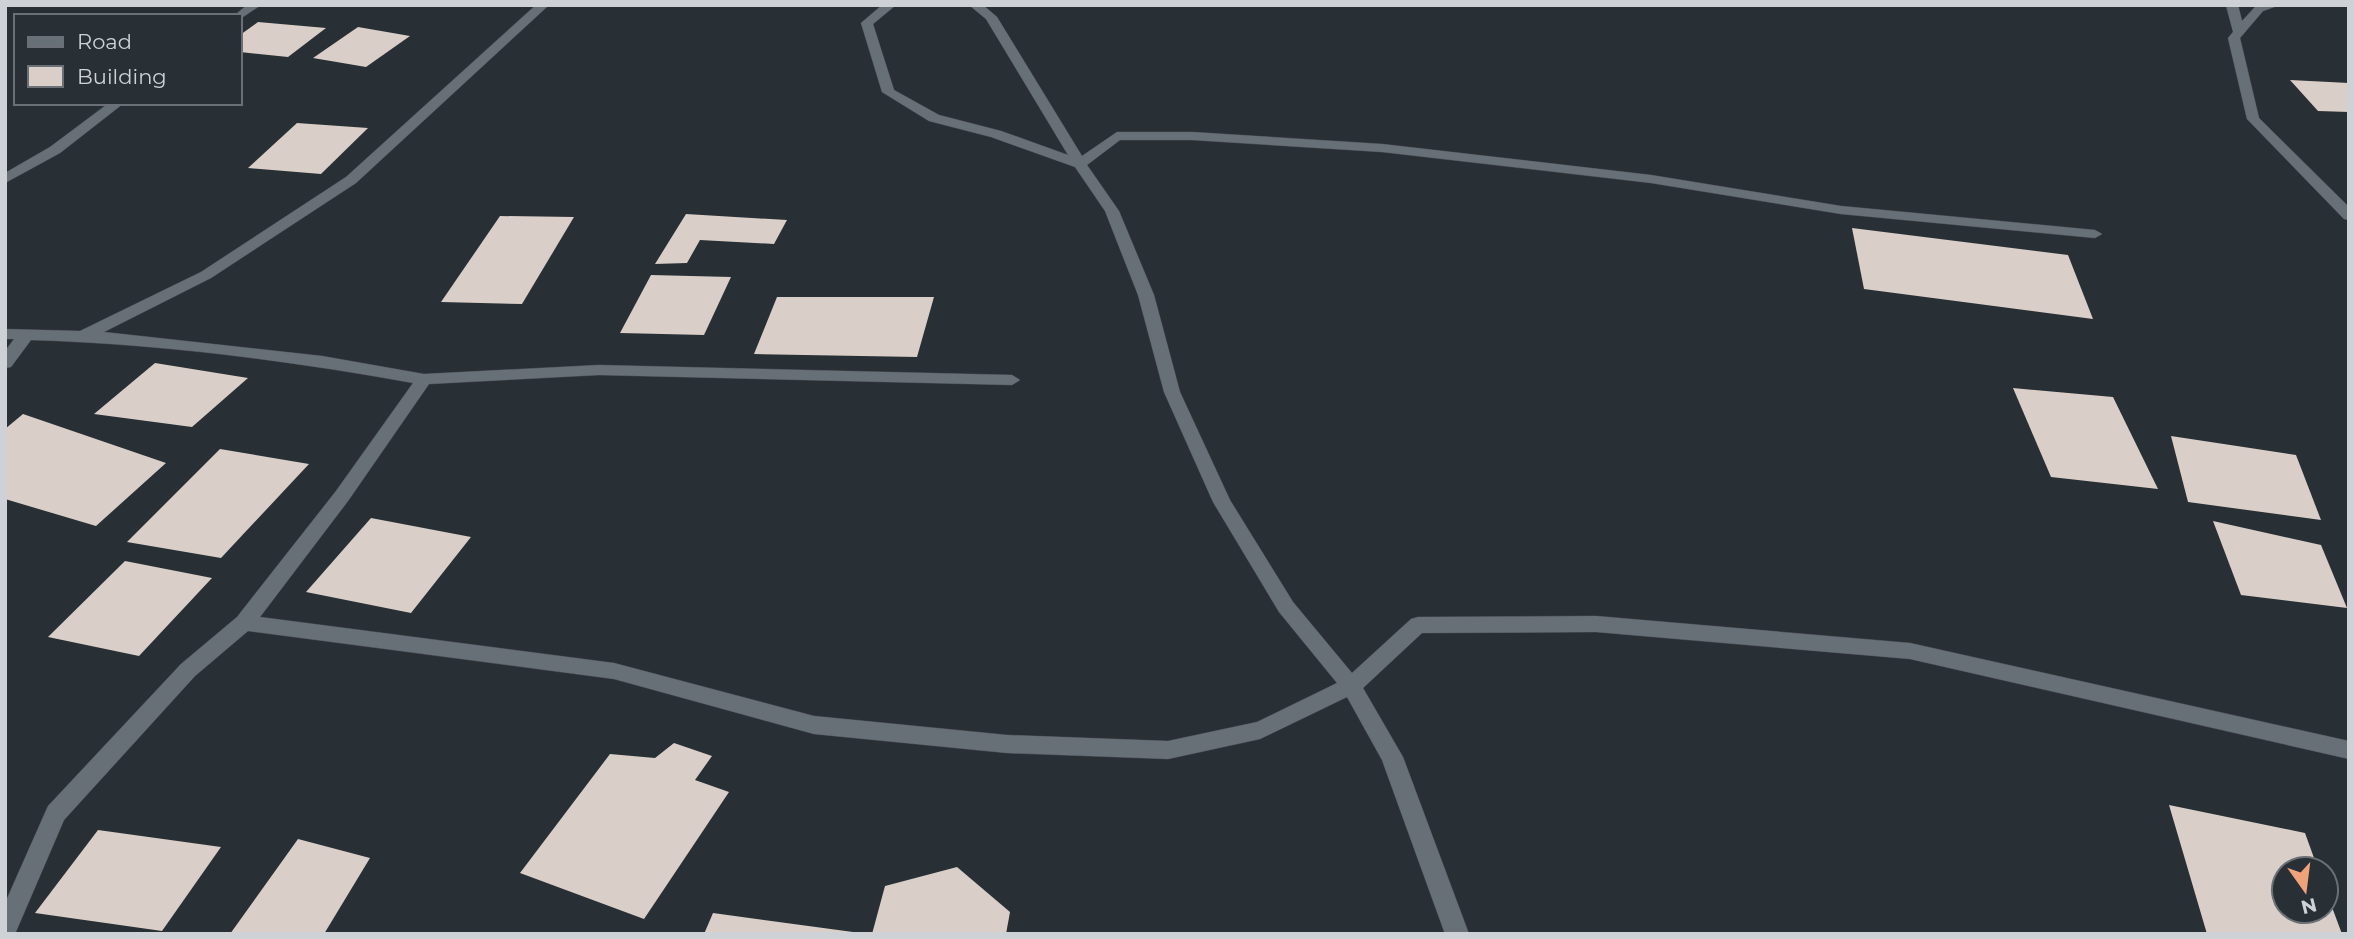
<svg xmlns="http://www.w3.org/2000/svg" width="2354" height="939" font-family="Montserrat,sans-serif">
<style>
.building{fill:#d9cec8}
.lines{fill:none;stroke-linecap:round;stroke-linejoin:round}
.minor-casing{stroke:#464b50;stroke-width:1}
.minor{fill:#687077;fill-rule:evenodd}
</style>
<rect width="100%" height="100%" fill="#282f35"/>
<g class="building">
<path d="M 258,22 L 326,28 L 288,57 L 240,52 L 240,35 Z"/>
<path d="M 358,27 L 410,36 L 366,67 L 313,58 Z"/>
<path d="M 2290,80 L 2349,83 L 2349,112 L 2318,111 Z"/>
<path d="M 297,123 L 368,128 L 321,174 L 248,168 Z"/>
<path d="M 686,214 L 787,220 L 774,244 L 700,240 L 687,263 L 655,264 Z"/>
<path d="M 500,216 L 574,217 L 522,304 L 441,302 Z"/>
<path d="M 1852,228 L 2068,255 L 2093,319 L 1864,289 Z"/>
<path d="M 651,275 L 731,277 L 704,335 L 620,333 Z"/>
<path d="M 777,297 L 934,297 L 917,357 L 754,354 Z"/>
<path d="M 155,363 L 248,378 L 192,427 L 94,414 Z"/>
<path d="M 2013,388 L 2113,397 L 2158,489 L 2051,477 Z"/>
<path d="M 23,414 L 166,463 L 96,526 L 5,499 L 5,429 Z"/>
<path d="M 2171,436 L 2296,455 L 2321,520 L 2188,502 Z"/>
<path d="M 220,449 L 309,464 L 221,558 L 127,542 Z"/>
<path d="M 371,518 L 471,537 L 411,613 L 306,592 Z"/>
<path d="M 2213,521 L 2321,545 L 2347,608 L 2241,595 Z"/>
<path d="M 125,561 L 212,578 L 139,656 L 48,637 Z"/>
<path d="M 674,743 L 712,756 L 695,780 L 729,792 L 644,919 L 520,873 L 610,754 L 655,758 Z"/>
<path d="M 2169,805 L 2305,833 L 2318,869 L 2284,869 L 2284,911 L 2326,911 L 2326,891 L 2342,934 L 2207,934 Z"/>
<path d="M 98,830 L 221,847 L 162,931 L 35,913 Z"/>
<path d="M 298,839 L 370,858 L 324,934 L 230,934 Z"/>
<path d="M 957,867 L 1010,912 L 1006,934 L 872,934 L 885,886 Z"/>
<path d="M 713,913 L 853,932 L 853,934 L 704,934 Z"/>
</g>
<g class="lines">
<defs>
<g id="minor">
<path d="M 247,5 L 261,5 L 240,19 L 240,16 L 234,16 Z"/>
<path d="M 536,5 L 549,5 L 356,183 L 211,278 L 104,332 L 322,356 L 424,374 L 599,365 L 1012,375 L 1020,380 L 1012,385 L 599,375 L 429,384 L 348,501 L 260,617 L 614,663 L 814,716 L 1007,735 L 1168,741 L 1257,722 L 1337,683 L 1279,612 L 1213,502 L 1164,392 L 1138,295 L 1105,211 L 1075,167 L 991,137 L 929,121 L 882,92 L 861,23 L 882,5 L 896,5 L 873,24 L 894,90 L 939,115 L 1001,131 L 1068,155 L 986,19 L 969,5 L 983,5 L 997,17 L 1082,156 L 1117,132 L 1192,132 L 1382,144 L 1651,175 L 1841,206 L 2095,230 L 2102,234 L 2095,238 L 1841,214 L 1651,183 L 1382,152 L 1192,140 L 1120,140 L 1087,165 L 1119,211 L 1154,295 L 1180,392 L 1230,500 L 1293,602 L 1352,673 L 1411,619 L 1418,617 L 1596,616 L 1910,643 L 2349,741 L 2349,759 L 1910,659 L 1596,632 L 1422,633 L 1363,688 L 1403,757 L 1469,934 L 1445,934 L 1382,760 L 1347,697 L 1260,739 L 1168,759 L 1007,753 L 814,734 L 614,679 L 248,631 L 195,676 L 64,820 L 15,934 L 5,934 L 5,903 L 48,806 L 181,664 L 237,617 L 336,491 L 413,383 C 286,360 159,344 31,340 L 11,367 L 5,368 L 5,351 L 14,339 L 5,339 L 5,329 L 80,331 L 201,272 L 346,177 Z"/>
<path d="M 2226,5 L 2238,5 L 2242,21 L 2255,7 L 2280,5 L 2263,11 L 2240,38 L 2259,118 L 2349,207 L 2349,220 L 2344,219 L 2247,119 L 2228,38 L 2233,32 Z"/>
<path d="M 109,103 L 124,103 L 60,153 L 5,183 L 5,173 L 50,147 Z"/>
</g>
</defs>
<use href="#minor" class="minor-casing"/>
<use href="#minor" class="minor"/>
</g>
<rect width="2354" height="939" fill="none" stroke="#ced2d6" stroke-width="14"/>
<rect x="14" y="14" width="228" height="91" fill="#282f35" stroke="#6a7075" stroke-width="2"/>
<rect x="28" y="37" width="35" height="10" fill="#687077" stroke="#6a7075" stroke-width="2"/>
<text x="77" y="49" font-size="21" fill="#ced2d6">Road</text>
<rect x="28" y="66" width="35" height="21" fill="#d9cec8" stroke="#6a7075" stroke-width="2"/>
<text x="77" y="84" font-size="21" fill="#ced2d6">Building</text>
<g transform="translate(2305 890) rotate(166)"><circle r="33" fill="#282f35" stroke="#6a7075" stroke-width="2"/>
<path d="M0-5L12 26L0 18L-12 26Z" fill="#f0a27a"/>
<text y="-10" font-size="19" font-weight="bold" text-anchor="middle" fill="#ced2d6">N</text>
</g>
</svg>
